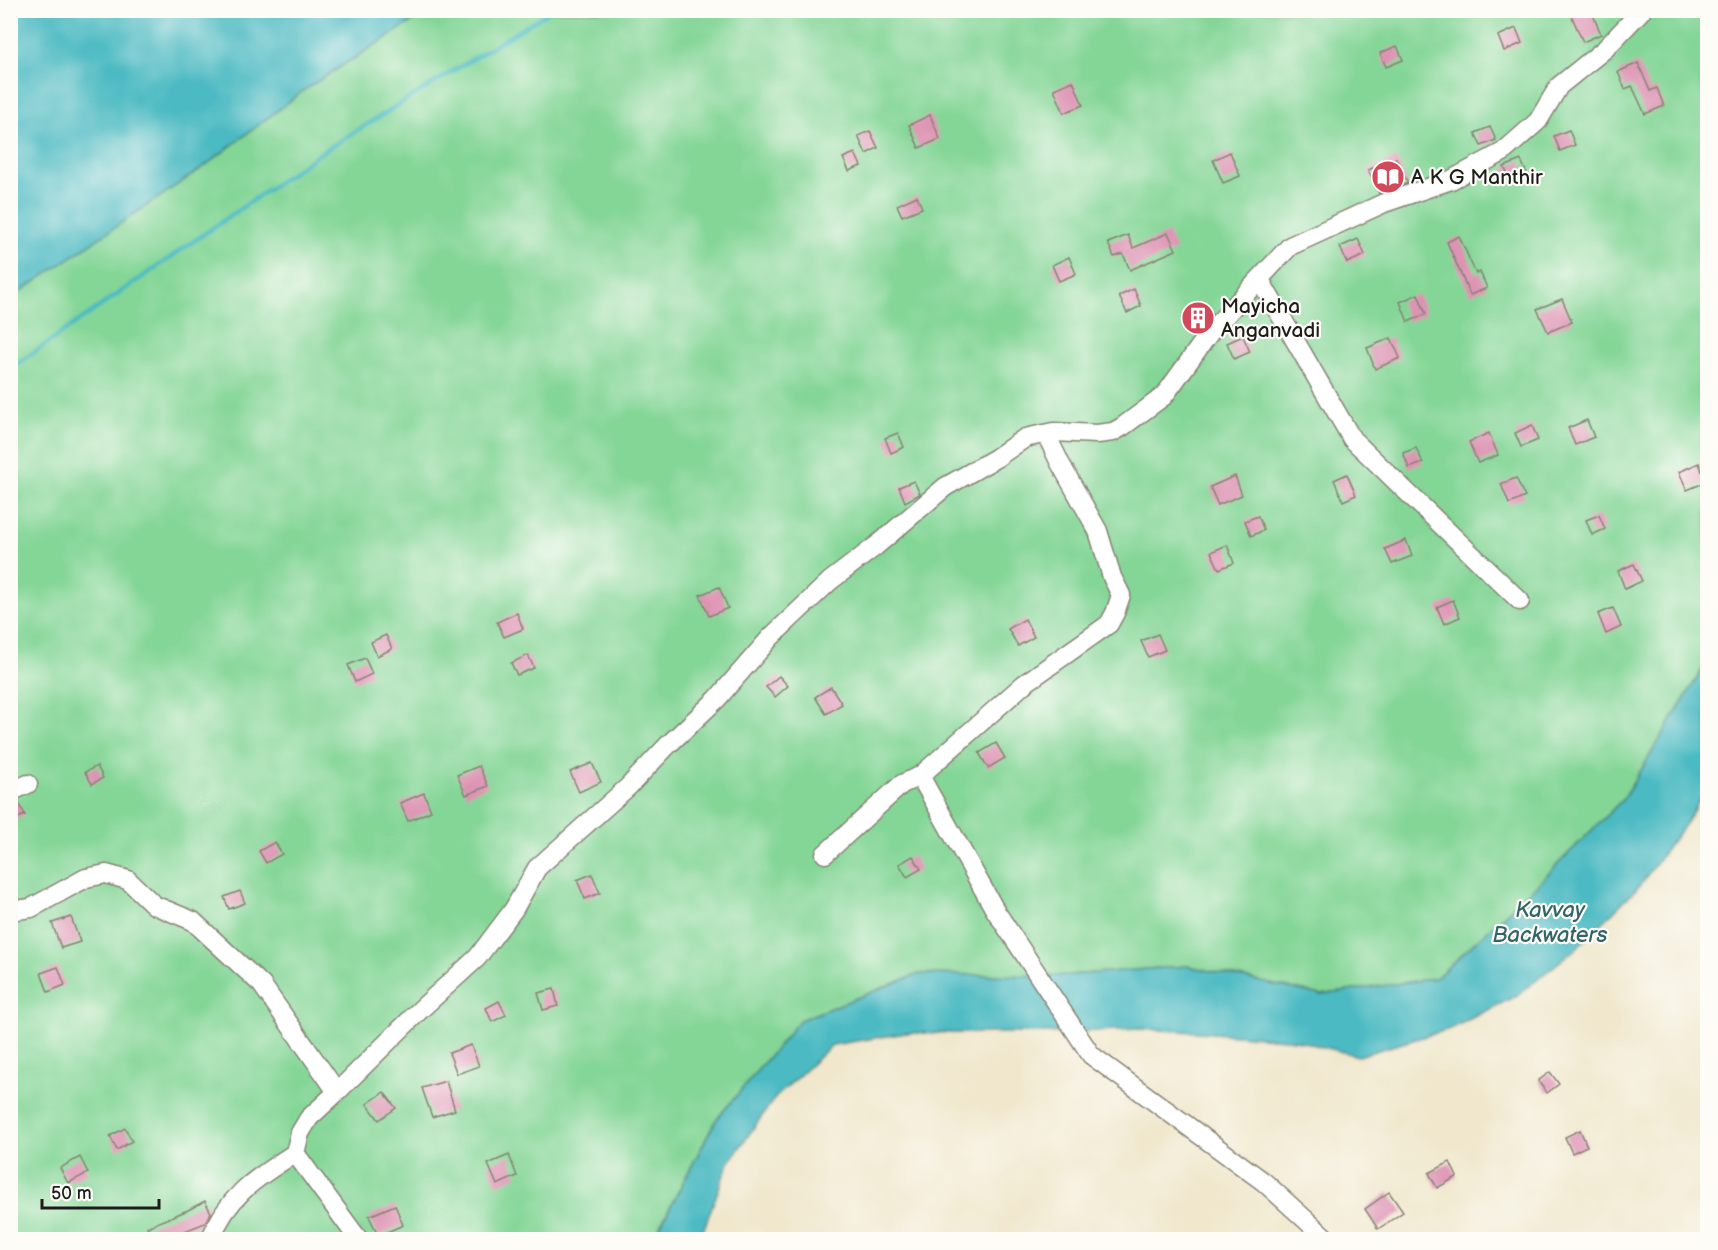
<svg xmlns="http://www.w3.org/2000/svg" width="1718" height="1250" font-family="'Balsamiq Sans',sans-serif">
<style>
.green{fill:#84d697;stroke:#50795a;stroke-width:1.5}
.water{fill:#4bbac2;stroke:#346b6f;stroke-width:1.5}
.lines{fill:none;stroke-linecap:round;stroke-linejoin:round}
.stream{stroke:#4bbac2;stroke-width:4.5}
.building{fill:#dd93b3}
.minor-casing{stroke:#868274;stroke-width:21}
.minor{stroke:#fff;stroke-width:18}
.labels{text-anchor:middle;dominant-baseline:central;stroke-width:4.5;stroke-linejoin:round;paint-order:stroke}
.poi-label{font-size:21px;fill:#1c1c1c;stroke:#fdfcf7;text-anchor:start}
.water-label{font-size:22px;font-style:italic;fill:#316367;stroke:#fdfcf7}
</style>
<rect width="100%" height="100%" fill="#fdfcf7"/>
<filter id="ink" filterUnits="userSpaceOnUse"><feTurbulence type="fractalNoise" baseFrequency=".0167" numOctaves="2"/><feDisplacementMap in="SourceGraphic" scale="12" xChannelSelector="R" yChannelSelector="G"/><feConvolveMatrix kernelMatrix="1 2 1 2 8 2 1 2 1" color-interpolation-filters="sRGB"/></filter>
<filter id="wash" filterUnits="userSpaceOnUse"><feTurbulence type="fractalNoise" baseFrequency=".008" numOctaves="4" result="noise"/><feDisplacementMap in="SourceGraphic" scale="24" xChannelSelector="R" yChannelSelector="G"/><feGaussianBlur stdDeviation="1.35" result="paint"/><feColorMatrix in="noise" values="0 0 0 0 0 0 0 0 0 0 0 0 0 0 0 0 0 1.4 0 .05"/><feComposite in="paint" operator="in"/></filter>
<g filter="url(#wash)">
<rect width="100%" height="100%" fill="#f0e7cc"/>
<path class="green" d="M 423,11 L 1707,11 L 1707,662 L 1624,798 L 1537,885 L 1436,978 L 1321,995 L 1187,966 L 1055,976 L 918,974 L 800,1020 L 716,1120 L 653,1239 L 11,1240 L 11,298 L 202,168 L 307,88 L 416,19 Z"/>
<g class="water">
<path d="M 11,10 L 423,10 L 423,11 L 416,19 L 307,88 L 202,168 L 11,298 Z"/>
<path d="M 1707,662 L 1707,788 L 1687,821 L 1640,885 L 1577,948 L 1516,996 L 1450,1029 L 1358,1056 L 1296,1040 L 1214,1033 L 1141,1029 L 1048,1033 L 906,1033 L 832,1045 L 774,1099 L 728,1164 L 700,1239 L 653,1240 L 716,1120 L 800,1020 L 918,974 L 1055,976 L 1187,966 L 1321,995 L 1436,978 L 1537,885 L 1624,798 Z"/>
</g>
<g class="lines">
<path class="stream" d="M 10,369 L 319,154 L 552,10"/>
</g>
<g id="blocks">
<g class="building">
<path d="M 1569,10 L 1591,10 L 1601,34 L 1583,42 Z"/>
<path d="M 1516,28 L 1522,43 L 1504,51 L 1498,36 Z"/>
<path d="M 1397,46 L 1403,60 L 1386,67 L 1380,53 Z"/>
<path d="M 1638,63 L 1650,91 L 1657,88 L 1664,106 L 1645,114 L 1632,86 L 1625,89 L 1618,72 Z"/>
<path d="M 1073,81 L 1083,105 L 1064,113 L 1054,89 Z"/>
<path d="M 930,115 L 940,139 L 919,148 L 909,125 Z"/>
<path d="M 1490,127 L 1496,140 L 1481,146 L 1475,133 Z"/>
<path d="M 1569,130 L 1575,145 L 1560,151 L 1554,136 Z"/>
<path d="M 870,131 L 878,148 L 866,154 L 858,136 Z"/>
<path d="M 1230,152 L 1240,176 L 1223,183 L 1213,160 Z"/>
<path d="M 855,153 L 861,166 L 849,171 L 843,158 Z"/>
<path d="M 1396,158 L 1408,183 L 1379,193 L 1368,170 Z"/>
<path d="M 1521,160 L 1527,174 L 1511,181 L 1504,167 Z"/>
<path d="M 917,196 L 922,208 L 902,216 L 897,205 Z"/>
<path d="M 1168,233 L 1176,250 L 1130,270 L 1123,254 L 1114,257 L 1108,243 L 1128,235 L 1133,248 Z"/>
<path d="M 1459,236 L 1476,274 L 1480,272 L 1487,288 L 1470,295 L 1447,242 Z"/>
<path d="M 1358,239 L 1365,255 L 1347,263 L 1340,247 Z"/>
<path d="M 1069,257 L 1076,274 L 1059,281 L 1052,265 Z"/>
<path d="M 1134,289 L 1141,306 L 1127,313 L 1119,296 Z"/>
<path d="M 1418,294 L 1426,314 L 1408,322 L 1400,302 Z"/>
<path d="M 1562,299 L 1572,322 L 1548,332 L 1537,309 Z"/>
<path d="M 1199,302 L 1212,313 L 1196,332 L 1183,321 Z"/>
<path d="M 1243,336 L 1250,352 L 1234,359 L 1227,343 Z"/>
<path d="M 1391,338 L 1400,358 L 1375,369 L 1367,348 Z"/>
<path d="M 1587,420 L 1594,437 L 1575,445 L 1568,428 Z"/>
<path d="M 1532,425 L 1538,440 L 1521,447 L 1515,433 Z"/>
<path d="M 898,433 L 904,447 L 891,453 L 885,438 Z"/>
<path d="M 1489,433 L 1498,455 L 1478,463 L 1469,442 Z"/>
<path d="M 1416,448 L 1423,463 L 1409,468 L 1403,453 Z"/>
<path d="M 1699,463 L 1706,482 L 1687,490 L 1679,472 Z"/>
<path d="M 1347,474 L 1356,495 L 1343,501 L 1334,480 Z"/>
<path d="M 1235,476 L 1242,495 L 1218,505 L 1210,487 Z"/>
<path d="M 1516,478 L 1525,497 L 1509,504 L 1501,484 Z"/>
<path d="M 914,481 L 920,494 L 905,502 L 899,487 Z"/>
<path d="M 1599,515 L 1605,529 L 1592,535 L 1586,520 Z"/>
<path d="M 1258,516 L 1264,530 L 1251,536 L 1245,521 Z"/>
<path d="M 1406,540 L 1412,556 L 1392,564 L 1385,549 Z"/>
<path d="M 1227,545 L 1234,563 L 1219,569 L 1211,552 Z"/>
<path d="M 1634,564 L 1642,581 L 1625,589 L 1618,571 Z"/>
<path d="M 719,587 L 728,608 L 709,616 L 700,595 Z"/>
<path d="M 1453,600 L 1460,617 L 1444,624 L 1437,607 Z"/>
<path d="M 1613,608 L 1621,627 L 1606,634 L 1598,614 Z"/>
<path d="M 517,613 L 523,629 L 504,637 L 497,622 Z"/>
<path d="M 1025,619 L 1034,637 L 1018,646 L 1008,629 Z"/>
<path d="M 1158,634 L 1165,650 L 1148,657 L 1141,641 Z"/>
<path d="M 386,635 L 392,649 L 377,656 L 371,642 Z"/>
<path d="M 528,655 L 534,668 L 517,675 L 511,663 Z"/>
<path d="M 365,658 L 372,674 L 355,682 L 348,665 Z"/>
<path d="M 779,676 L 788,686 L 775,697 L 766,687 Z"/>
<path d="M 831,687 L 842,704 L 826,714 L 815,697 Z"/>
<path d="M 996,743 L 1005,758 L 988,768 L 979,753 Z"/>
<path d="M 592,763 L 601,782 L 579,792 L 570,772 Z"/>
<path d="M 97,766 L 103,778 L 92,784 L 85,772 Z"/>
<path d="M 479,766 L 488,786 L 466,795 L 457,775 Z"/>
<path d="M 424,793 L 431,811 L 408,821 L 400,803 Z"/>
<path d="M 18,801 L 25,815 L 10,821 L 10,803 Z"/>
<path d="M 275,842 L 282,854 L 266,863 L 259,851 Z"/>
<path d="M 913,856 L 921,869 L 907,877 L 899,864 Z"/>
<path d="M 592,874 L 600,893 L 585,899 L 577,880 Z"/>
<path d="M 240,891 L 245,903 L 229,909 L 224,897 Z"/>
<path d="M 71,917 L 80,942 L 61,948 L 52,923 Z"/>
<path d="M 58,967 L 65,985 L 48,992 L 41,973 Z"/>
<path d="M 554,989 L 558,1006 L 543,1010 L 538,993 Z"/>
<path d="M 499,1001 L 506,1015 L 492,1022 L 486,1008 Z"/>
<path d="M 471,1045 L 479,1066 L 457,1074 L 449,1053 Z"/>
<path d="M 1550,1072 L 1559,1084 L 1547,1093 L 1538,1081 Z"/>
<path d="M 446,1081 L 455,1110 L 432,1117 L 422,1088 Z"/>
<path d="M 384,1092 L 396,1108 L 379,1120 L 367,1104 Z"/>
<path d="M 125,1128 L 132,1141 L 117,1150 L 110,1136 Z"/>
<path d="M 1580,1130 L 1587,1146 L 1572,1153 L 1565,1137 Z"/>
<path d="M 509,1155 L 517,1176 L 497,1185 L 488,1164 Z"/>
<path d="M 80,1157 L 88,1173 L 68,1183 L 60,1168 Z"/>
<path d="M 1450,1162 L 1457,1177 L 1437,1188 L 1429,1173 Z"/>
<path d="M 1389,1192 L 1403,1212 L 1378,1229 L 1365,1209 Z"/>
<path d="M 205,1201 L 211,1213 L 205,1223 L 165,1239 L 153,1239 L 147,1227 L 188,1210 Z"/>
<path d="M 395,1205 L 403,1225 L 378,1236 L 369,1216 Z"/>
</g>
</g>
</g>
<g filter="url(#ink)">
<use href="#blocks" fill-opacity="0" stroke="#868274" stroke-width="1.5"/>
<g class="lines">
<defs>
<g id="minor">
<path d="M 1260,280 L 1352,439 L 1520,601"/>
<path d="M 920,776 L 995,910 L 1091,1055 L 1264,1182 L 1328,1240"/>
<path d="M 10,792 L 28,784"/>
<path d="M 825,854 L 902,784 L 920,776 L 1024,684 L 1109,624 L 1115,613 L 1121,595 L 1112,577 L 1098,531 L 1060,463 L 1046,434"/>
<path d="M 10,911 L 31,908 L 86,878 L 106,874 L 128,880 L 154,905 L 193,921 L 262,985 L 337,1092"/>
<path d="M 295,1153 L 359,1240"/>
<path d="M 210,1240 C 228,1195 256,1178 295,1153 L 300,1133 L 309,1118 L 337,1092 L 421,1009 L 477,958 L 514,909 L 537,868 L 628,787 L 668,745 L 717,699 L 771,637 L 830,581 L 876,546 L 945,487 L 996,458 L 1025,438 L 1053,432 L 1097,434 L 1113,432 L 1122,427 L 1164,396 L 1211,331 L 1290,246 L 1384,203 L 1451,180 L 1503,152 L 1538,121 L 1559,86 L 1605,49 L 1642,10"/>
</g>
</defs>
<use href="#minor" class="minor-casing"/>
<use href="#minor" class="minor"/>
</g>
</g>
<defs>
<symbol id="library-disc" viewBox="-11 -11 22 22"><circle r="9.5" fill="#d1495b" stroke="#fdfcf7"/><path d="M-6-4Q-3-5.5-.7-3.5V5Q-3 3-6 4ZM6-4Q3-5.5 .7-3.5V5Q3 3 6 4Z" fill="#fff"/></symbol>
<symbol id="building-disc" viewBox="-11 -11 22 22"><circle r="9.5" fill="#d1495b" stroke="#fdfcf7"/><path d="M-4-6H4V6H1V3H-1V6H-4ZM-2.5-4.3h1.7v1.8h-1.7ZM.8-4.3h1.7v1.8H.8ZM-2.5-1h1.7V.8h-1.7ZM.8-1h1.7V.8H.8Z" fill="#fff"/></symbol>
</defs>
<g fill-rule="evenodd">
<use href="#library-disc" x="1369" y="158" width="38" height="38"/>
<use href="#building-disc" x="1179" y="299" width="38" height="38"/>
</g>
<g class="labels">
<g class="poi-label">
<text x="1411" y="177">A K G Manthir</text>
<text x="1221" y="306">Mayicha<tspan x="1221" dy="24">Anganvadi</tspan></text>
</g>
<g class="water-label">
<text x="1550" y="910">Kavvay<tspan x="1550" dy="25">Backwaters</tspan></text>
</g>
</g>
<rect width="1718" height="1250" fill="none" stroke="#fdfcf7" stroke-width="36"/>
<path d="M42 1199v9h117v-9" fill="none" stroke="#1c1c1c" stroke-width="3"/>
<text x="51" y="1199" font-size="18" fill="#1c1c1c" stroke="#fdfcf7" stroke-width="4.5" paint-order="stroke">50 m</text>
</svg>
